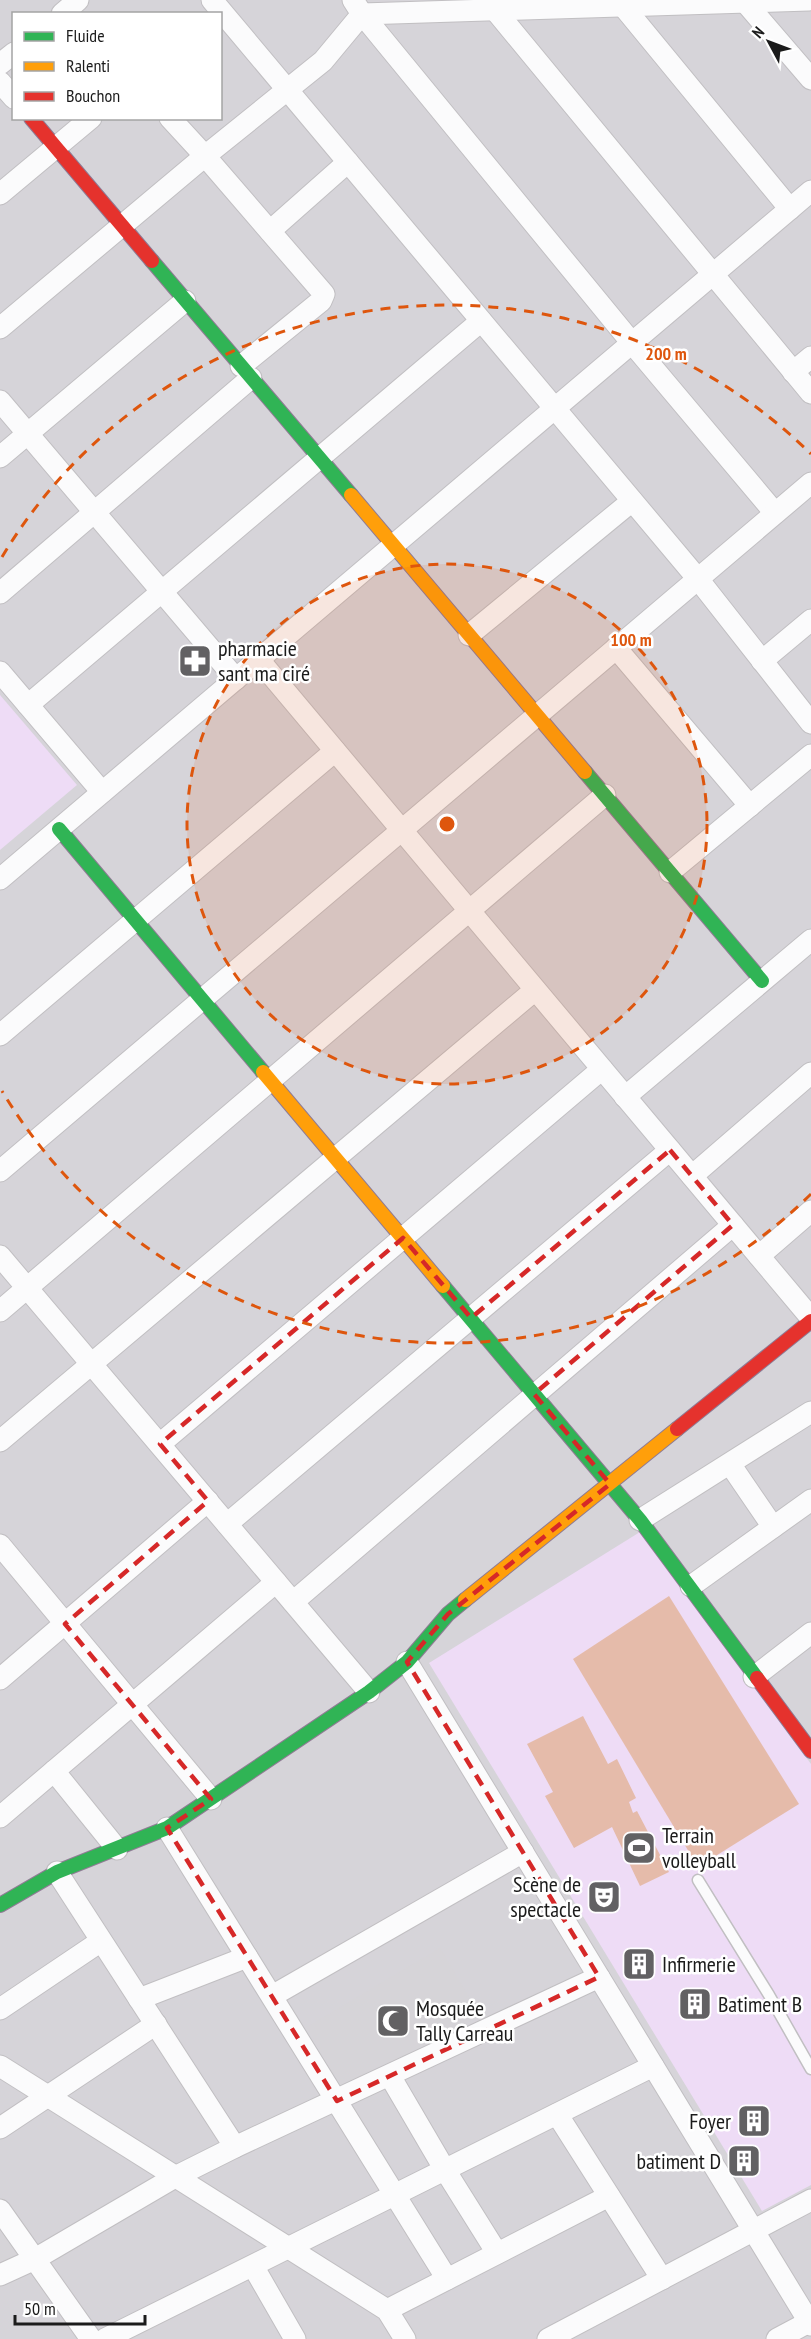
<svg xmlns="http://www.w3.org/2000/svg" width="811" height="2339" font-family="'PT Sans Narrow',sans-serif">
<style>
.residential{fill:#d6d4d9;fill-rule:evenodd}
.education{fill:#eedcf6}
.religious{fill:#d6d4d8}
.pitch{fill:#e5bbaa}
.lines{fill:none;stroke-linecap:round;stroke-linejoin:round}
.lane-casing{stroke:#c1bfc2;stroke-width:13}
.street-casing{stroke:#c1bfc2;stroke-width:23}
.fast-casing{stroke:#8f7b94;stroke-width:16}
.slow-casing{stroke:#8f7b94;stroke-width:16}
.jam-casing{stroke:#8f7b94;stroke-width:16}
.lane{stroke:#fbfbfc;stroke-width:10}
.street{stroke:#fbfbfc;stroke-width:21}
.fast{stroke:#30b455;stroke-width:14}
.slow{stroke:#ff9f0a;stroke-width:14}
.jam{stroke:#e5322d;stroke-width:14}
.marked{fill:none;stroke:#d62828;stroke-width:4.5;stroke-dasharray:12 8;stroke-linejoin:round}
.ring{fill:none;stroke:#de560d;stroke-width:3;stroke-dasharray:10 8}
.labels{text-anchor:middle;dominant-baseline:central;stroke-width:5;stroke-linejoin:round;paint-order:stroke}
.poi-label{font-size:22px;fill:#1b1b1b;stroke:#fff;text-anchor:start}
.centre{fill:#de560d;stroke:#fff;stroke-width:3}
.ring-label{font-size:18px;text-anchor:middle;font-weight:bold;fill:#de560d;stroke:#fff;stroke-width:5;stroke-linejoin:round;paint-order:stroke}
</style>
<rect width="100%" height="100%" fill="#e6e2ea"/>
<path class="residential" d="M 0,0 L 811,0 L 811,2339 L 0,2339 ZM 14,14 L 220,14 L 220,118 L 14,118 Z"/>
<g class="education">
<path d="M 0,695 L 77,785 L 0,850 Z"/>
<path d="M 640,1532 L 811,1764 L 811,2185 L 762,2211 L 429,1663 Z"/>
</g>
<g class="religious">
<path d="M 440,1948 L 480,2016 L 342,2088 L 307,2027 Z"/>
<path d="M 0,2221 L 24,2253 L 0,2266 Z"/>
</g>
<g class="pitch">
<path d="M 669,1596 L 799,1804 L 698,1867 L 573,1659 Z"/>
<path d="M 583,1716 L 608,1764 L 617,1759 L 636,1798 L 629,1802 L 633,1813 L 637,1811 L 669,1872 L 640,1886 L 612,1827 L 574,1848 L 545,1796 L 553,1792 L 527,1744 Z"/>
</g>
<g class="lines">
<defs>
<path id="lane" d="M 698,1880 L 769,1995 L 811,2069"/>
<g id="street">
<path d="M 212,0 L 698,579 L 811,723"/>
<path d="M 353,0 L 362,14 L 632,343 L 775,513"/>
<path d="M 745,2 L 811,79"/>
<path d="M 623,6 L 790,209"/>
<path d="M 495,10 L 811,393"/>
<path d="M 62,14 L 78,0"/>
<path d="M 0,64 L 14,53"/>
<path d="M 0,82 L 14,98"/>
<path d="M 170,118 L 205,156 L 324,294 L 321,301 L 241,366"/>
<path d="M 0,194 L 91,118"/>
<path d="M 270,231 L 348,162"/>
<path d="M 0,328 L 205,156 L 323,61 L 362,14 L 809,0"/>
<path d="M 793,372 L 811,357"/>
<path d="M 0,401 L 236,679"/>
<path d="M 0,457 L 185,301"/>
<path d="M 0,593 L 251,378"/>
<path d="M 469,635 L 632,501"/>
<path d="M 616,648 L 750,806"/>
<path d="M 259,660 L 811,1318"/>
<path d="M 762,661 L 811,620"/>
<path d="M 0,672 L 102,792"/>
<path d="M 28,705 L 481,321"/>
<path d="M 670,872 L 811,755"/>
<path d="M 0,879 L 811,191"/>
<path d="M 0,1035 L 335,751"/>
<path d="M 625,1097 L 811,940"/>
<path d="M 0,1171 L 811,483"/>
<path d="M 692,1176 L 811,1073"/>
<path d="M 0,1256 L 369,1692"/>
<path d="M 759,1256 L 811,1211"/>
<path d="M 0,1311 L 605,795"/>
<path d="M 0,1441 L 535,990"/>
<path d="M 160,1444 L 602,1069"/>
<path d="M 730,1464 L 773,1527"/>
<path d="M 640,1520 L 811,1412"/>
<path d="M 227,1524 L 670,1150"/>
<path d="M 0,1545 L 211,1799"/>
<path d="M 691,1586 L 811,1500"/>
<path d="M 293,1602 L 733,1225"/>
<path d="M 407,1662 L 811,2325"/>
<path d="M 754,1677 L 811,1633"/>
<path d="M 0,1679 L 208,1501"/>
<path d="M 54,1771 L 117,1849"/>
<path d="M 0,1817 L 276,1582"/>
<path d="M 167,1828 L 447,2279"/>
<path d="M 57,1872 L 235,2147"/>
<path d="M 272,1996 L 523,1852"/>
<path d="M 139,1999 L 247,1957"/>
<path d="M 0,2009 L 101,1941"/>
<path d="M 0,2066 L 387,2310 L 405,2339"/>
<path d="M 390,2076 L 445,2170 L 497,2253"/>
<path d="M 557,2114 L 662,2279"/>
<path d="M 0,2128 L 156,2024"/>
<path d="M 0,2210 L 91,2339"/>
<path d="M 253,2266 L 295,2339"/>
<path d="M 0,2275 L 35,2259 L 175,2177 L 235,2147 L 599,1977"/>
<path d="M 387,2310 L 609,2196"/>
<path d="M 105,2339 L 653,2066"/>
<path d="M 548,2339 L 811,2200"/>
<path d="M 777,2339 L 809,2322"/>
</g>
<g id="fast">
<path d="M 152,261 L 351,495"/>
<path d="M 585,772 L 762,981"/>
<path d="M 59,829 L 263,1072"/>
<path d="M 443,1286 L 640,1520 L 757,1678"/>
<path d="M 0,1905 L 57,1872 L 167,1828 L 369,1692 L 407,1662 L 448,1614 L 465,1600"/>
</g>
<g id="slow">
<path d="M 351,495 L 585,772"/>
<path d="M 263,1072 L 443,1286"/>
<path d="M 465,1600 L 677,1429"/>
</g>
<g id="jam">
<path d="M 31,118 L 152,261"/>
<path d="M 677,1429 L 811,1321"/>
<path d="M 757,1678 L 811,1751"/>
</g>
</defs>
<use href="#lane" class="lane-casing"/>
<use href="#street" class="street-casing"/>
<use href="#fast" class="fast-casing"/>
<use href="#slow" class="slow-casing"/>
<use href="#jam" class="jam-casing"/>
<use href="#lane" class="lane"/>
<use href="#street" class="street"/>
<use href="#fast" class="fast"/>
<use href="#slow" class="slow"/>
<use href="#jam" class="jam"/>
</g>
<path class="marked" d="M 670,1150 L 733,1225 L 534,1394 L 610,1484 L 448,1614 L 407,1662 L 599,1977 L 337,2101 L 167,1828 L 211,1799 L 65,1624 L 208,1501 L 160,1444 L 403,1238 L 471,1318 Z"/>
<circle cx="447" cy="824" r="260" fill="#de560d" fill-opacity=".12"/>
<g class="ring">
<circle cx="447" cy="824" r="260"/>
<path d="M811 1194A519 519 0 0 1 2 1091M2 557A519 519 0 0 1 811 454"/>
</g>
<defs>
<symbol id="pharmacy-square" viewBox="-11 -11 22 22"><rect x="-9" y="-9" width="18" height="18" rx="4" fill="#626163" stroke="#fff"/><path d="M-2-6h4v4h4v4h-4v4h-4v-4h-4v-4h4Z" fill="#fff"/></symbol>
<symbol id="stadium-square" viewBox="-11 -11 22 22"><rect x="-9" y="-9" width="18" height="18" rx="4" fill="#626163" stroke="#fff"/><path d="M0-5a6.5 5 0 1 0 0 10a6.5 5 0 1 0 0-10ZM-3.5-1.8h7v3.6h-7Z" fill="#fff"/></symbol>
<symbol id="theatre-square" viewBox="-11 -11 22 22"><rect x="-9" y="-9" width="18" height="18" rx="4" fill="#626163" stroke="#fff"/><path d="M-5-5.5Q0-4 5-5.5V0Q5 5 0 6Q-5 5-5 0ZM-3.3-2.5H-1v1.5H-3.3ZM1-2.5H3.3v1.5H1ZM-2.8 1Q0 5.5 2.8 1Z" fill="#fff"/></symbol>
<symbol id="building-square" viewBox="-11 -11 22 22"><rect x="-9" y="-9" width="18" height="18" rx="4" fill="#626163" stroke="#fff"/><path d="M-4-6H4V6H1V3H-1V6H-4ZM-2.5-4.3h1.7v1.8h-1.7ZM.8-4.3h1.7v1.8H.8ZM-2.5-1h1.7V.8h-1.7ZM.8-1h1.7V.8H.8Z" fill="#fff"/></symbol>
<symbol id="mosque-square" viewBox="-11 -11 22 22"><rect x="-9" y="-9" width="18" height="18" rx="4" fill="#626163" stroke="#fff"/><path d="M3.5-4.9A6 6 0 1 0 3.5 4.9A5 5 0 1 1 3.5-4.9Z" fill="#fff"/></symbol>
</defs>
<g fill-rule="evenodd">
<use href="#pharmacy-square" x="176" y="642" width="38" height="38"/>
<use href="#stadium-square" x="620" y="1829" width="38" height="38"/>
<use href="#theatre-square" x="585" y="1878" width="38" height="38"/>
<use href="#building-square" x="620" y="1945" width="38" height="38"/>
<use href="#building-square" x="676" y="1985" width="38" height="38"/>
<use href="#mosque-square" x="374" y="2002" width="38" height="38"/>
<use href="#building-square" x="735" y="2102" width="38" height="38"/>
<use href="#building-square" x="725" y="2142" width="38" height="38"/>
</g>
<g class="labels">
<g class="poi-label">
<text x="218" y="648">pharmacie<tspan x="218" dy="25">sant ma ciré</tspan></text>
<text x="662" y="1835">Terrain<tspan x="662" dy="25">volleyball</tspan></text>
<text x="581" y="1884" text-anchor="end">Scène de<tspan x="581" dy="25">spectacle</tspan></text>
<text x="662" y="1964">Infirmerie</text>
<text x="718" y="2004">Batiment B</text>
<text x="416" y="2008">Mosquée<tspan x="416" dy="25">Tally Carreau</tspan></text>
<text x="731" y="2121" text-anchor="end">Foyer</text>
<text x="721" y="2161" text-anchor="end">batiment D</text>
</g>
</g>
<circle cx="447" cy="824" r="9" class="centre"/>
<g class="ring-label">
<text x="666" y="360">200 m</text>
<text x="631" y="646">100 m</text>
</g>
<rect x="12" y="12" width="210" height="108" fill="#ffffff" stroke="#a4a4a4" stroke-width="1.5"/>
<rect x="24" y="32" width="30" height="9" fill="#30b455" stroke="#a4a4a4" stroke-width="1.5"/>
<text x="66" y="42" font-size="18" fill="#1b1b1b">Fluide</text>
<rect x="24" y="62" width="30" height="9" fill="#ff9f0a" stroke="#a4a4a4" stroke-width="1.5"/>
<text x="66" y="72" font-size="18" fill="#1b1b1b">Ralenti</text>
<rect x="24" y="92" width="30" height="9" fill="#e5322d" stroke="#a4a4a4" stroke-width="1.5"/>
<text x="66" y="102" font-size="18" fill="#1b1b1b">Bouchon</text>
<g transform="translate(769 42) rotate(311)" stroke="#ffffff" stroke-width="4.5" paint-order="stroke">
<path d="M0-4.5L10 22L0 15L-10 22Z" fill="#1b1b1b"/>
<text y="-9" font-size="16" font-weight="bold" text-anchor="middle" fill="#1b1b1b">N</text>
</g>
<path d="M15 2315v9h130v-9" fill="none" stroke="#1b1b1b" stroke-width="3"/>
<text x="24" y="2315" font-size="18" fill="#1b1b1b" stroke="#ffffff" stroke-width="4.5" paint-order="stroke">50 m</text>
</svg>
